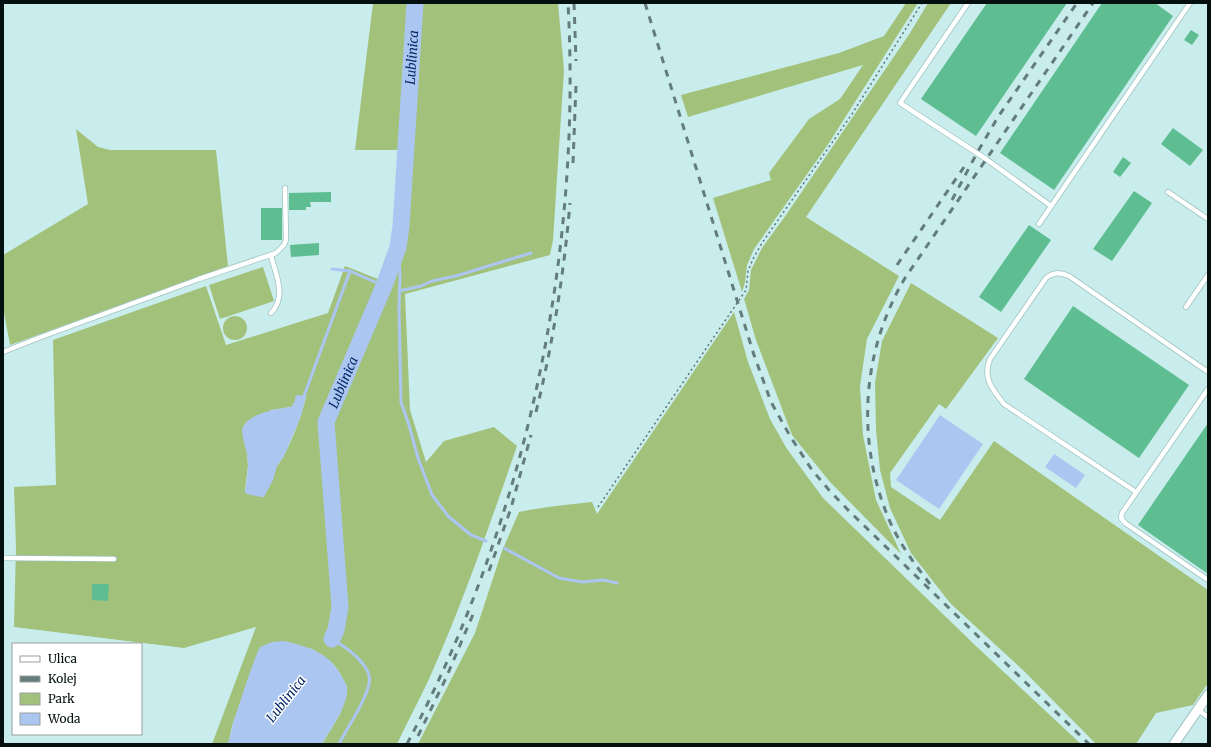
<svg xmlns="http://www.w3.org/2000/svg" width="1211" height="747" font-family="Merriweather,serif">
<style>
.green{fill:#a2c27c;fill-rule:evenodd}
.water{fill:#acc6f2}
.lines{fill:none;stroke-linecap:round;stroke-linejoin:round}
.stream{stroke:#acc6f2;stroke-width:3}
.river{stroke:#acc6f2;stroke-width:17}
.building{fill:#5ebe91}
.service-casing{stroke:#9fc3c2;stroke-width:6}
.minor-casing{stroke:#9fc3c2;stroke-width:11}
.path{stroke:#5d7474;stroke-width:1.5;stroke-dasharray:2 3;stroke-linecap:butt}
.service{stroke:#fff;stroke-width:4.5}
.minor{stroke:#fff;stroke-width:9}
.rail{stroke:#647d7c;stroke-width:3;stroke-dasharray:7 7;stroke-linecap:butt}
.labels{text-anchor:middle;dominant-baseline:central;stroke-width:3;stroke-linejoin:round;paint-order:stroke}
.water-label{font-size:13px;font-style:italic;fill:#072b69;stroke:#fff}
</style>
<rect width="100%" height="100%" fill="#c8edec"/>
<g class="green">
<path d="M 373,3 L 558,3 L 564,70 L 553,240 L 550,255 L 405,294 L 410,410 L 426,462 L 444,441 L 494,427 L 517,446 C 490,524 463,603 429,679 C 419,701 407,722 397,744 L 322,744 L 340,714 L 347,687 C 336,664 333,661 310,648 L 242,698 L 232,726 L 229,741 L 227,744 L 212,744 L 256,627 L 184,648 L 14,627 L 16,547 L 14,487 L 56,485 L 53,340 L 206,286 L 226,345 L 328,313 L 345,266 L 383,281 L 402,221 L 406,150 L 355,150 ZM 306,396 C 303,413 288,453 277,466 C 268,476 255,483 245,491 L 248,466 L 247,453 L 271,410 L 291,407 L 294,403 Z"/>
<path d="M 906,3 L 918,3 L 827,146 L 754,249 L 747,265 L 745,282 L 742,292 L 713,198 L 771,180 L 769,173 L 809,119 L 840,99 L 863,65 L 688,117 L 681,95 L 839,53 L 884,36 Z"/>
<path d="M 928,3 L 951,3 L 806,217 L 899,276 L 867,339 L 860,386 L 863,435 L 876,500 L 901,554 L 830,482 L 792,435 L 756,340 L 744,299 L 749,290 L 751,270 L 762,248 L 786,215 L 910,33 Z"/>
<path d="M 76,129 L 98,147 L 110,150 L 216,150 L 228,266 L 10,345 L 3,307 L 3,255 L 88,204 Z"/>
<path d="M 263,267 L 274,301 L 220,319 L 209,285 Z"/>
<path d="M 911,283 L 998,338 L 946,409 L 939,404 L 890,473 L 891,487 L 940,520 L 994,441 L 1208,590 L 1208,683 L 1193,705 L 1156,713 L 1136,744 L 1096,744 L 1025,672 L 950,603 L 911,553 L 890,508 L 880,470 L 876,430 L 875,383 L 882,341 Z"/>
<path d="M 734,312 L 748,362 L 770,419 L 787,449 L 823,498 L 977,647 L 1081,744 L 418,744 L 475,633 L 502,551 L 519,512 C 543,507 567,505 592,502 L 597,514 Z"/>
<circle cx="235" cy="328" r="12"/>
</g>
<g class="water">
<path d="M 296,395 L 306,396 L 301,416 L 284,456 L 277,466 L 273,480 L 264,497 L 261,497 L 247,494 L 245,492 C 247,479 249,467 247,454 C 246,448 240,432 243,427 C 249,413 278,409 291,407 L 294,403 Z"/>
<path d="M 940,415 L 983,444 L 939,509 L 896,480 Z"/>
<path d="M 1054,454 L 1085,475 L 1076,488 L 1045,467 Z"/>
<path d="M 284,641 C 309,647 329,652 342,677 C 343,680 347,684 347,688 C 349,704 330,730 322,744 L 227,744 C 231,738 231,730 233,723 C 242,698 249,671 260,647 L 272,642 Z"/>
</g>
<g class="lines">
<g class="stream">
<path d="M 398,247 L 400,274 L 399,309 L 401,402 L 409,425 L 418,458 L 432,495 L 449,517 L 471,535 L 486,541"/>
<path d="M 332,269 L 350,271"/>
<path d="M 399,291 L 421,286 L 432,281 L 456,276 L 531,253"/>
<path d="M 304,396 L 350,271 L 384,286"/>
<path d="M 504,548 L 559,578 L 582,582 L 603,580 L 617,583"/>
<path d="M 332,639 C 343,646 355,653 363,664 C 367,669 371,677 369,684 C 366,701 347,728 339,744"/>
</g>
<path class="river" id="s1" d="M 332,639 L 336,630 L 340,607 L 326,422 L 384,286 L 398,247 L 401,226 L 415,3"/>
</g>
<g class="building">
<path d="M 987,3 L 1067,3 L 976,136 L 921,99 Z"/>
<path d="M 1102,3 L 1155,3 L 1173,16 L 1054,190 L 1000,153 Z"/>
<path d="M 1191,30 L 1199,35 L 1192,45 L 1184,40 Z"/>
<path d="M 1173,128 L 1203,150 L 1190,166 L 1161,144 Z"/>
<path d="M 1123,157 L 1131,163 L 1120,177 L 1113,172 Z"/>
<path d="M 1134,191 L 1152,203 L 1112,261 L 1093,249 Z"/>
<path d="M 331,192 L 331,202 L 310,202 L 311,207 L 306,207 L 306,210 L 289,210 L 289,193 Z"/>
<rect x="261" y="208" width="21" height="32"/>
<path d="M 1029,225 L 1051,240 L 1001,312 L 979,297 Z"/>
<path d="M 319,243 L 319,255 L 291,257 L 290,245 Z"/>
<path d="M 1073,306 L 1189,385 L 1139,458 L 1024,379 Z"/>
<path d="M 1208,423 L 1208,574 L 1138,525 Z"/>
<path d="M 92,584 L 109,584 L 108,601 L 92,600 Z"/>
</g>
<g class="lines">
<defs>
<g id="service">
<path d="M 968,3 L 900,103 L 986,159 L 1051,206"/>
<path d="M 1168,192 L 1208,219"/>
<path d="M 1039,224 L 1190,3"/>
<path d="M 271,256 C 276,275 287,297 271,313"/>
<path d="M 1186,307 L 1208,275"/>
<path d="M 3,352 L 41,337 L 199,279 L 276,253 L 284,245 L 286,240 L 285,188"/>
<path d="M 1208,389 L 1122,513 L 1121,518 L 1125,523 L 1208,580"/>
<path d="M 1136,492 L 1004,404 C 993,390 982,378 990,359 L 1046,278 C 1054,272 1060,272 1069,276 L 1208,372"/>
<path d="M 3,558 L 114,559"/>
<path d="M 1198,710 L 1208,717"/>
</g>
<path id="minor" d="M 1174,744 L 1208,695"/>
</defs>
<use href="#service" class="service-casing"/>
<use href="#minor" class="minor-casing"/>
<path class="path" d="M 598,507 L 746,290 L 748,271 L 753,259 L 762,243 L 852,114 L 922,3"/>
<use href="#service" class="service"/>
<use href="#minor" class="minor"/>
<g class="rail">
<path d="M 574,3 L 576,61"/>
<path d="M 645,3 L 754,355 L 771,402 L 790,436 L 812,470 L 829,490 L 849,511 L 1089,744"/>
<path d="M 573,163 L 576,85"/>
<path d="M 952,200 L 977,153 L 998,117 L 1077,3"/>
<path d="M 897,265 L 964,167"/>
<path d="M 536,412 C 553,343 564,273 570,203"/>
<path d="M 489,571 L 511,508 L 531,435"/>
<path d="M 930,584 C 913,562 896,539 886,512 C 856,435 863,349 905,278 L 1093,3"/>
<path d="M 418,736 L 446,678 L 474,612"/>
<path d="M 407,744 C 526,519 582,257 568,3"/>
</g>
</g>
<g class="labels">
<g class="water-label">
<text stroke="none"><textPath href="#s1" startOffset="598">Lublinica</textPath></text>
<text stroke="none"><textPath href="#s1" startOffset="262">Lublinica</textPath></text>
<text transform="translate(286 699) rotate(-52)">Lublinica</text>
</g>
</g>
<rect width="1211" height="747" fill="none" stroke="#041010" stroke-width="8"/>
<rect x="12" y="643" width="130" height="92" fill="#ffffff" stroke="#9b9f9f"/>
<rect x="20" y="656" width="20" height="6" fill="#ffffff" stroke="#9b9f9f"/>
<text x="48" y="663" font-size="12" fill="#041010">Ulica</text>
<rect x="20" y="676" width="20" height="6" fill="#647d7c" stroke="#9b9f9f"/>
<text x="48" y="683" font-size="12" fill="#041010">Kolej</text>
<rect x="20" y="693" width="20" height="12" fill="#a2c27c" stroke="#9b9f9f"/>
<text x="48" y="703" font-size="12" fill="#041010">Park</text>
<rect x="20" y="713" width="20" height="12" fill="#acc6f2" stroke="#9b9f9f"/>
<text x="48" y="723" font-size="12" fill="#041010">Woda</text>
</svg>
